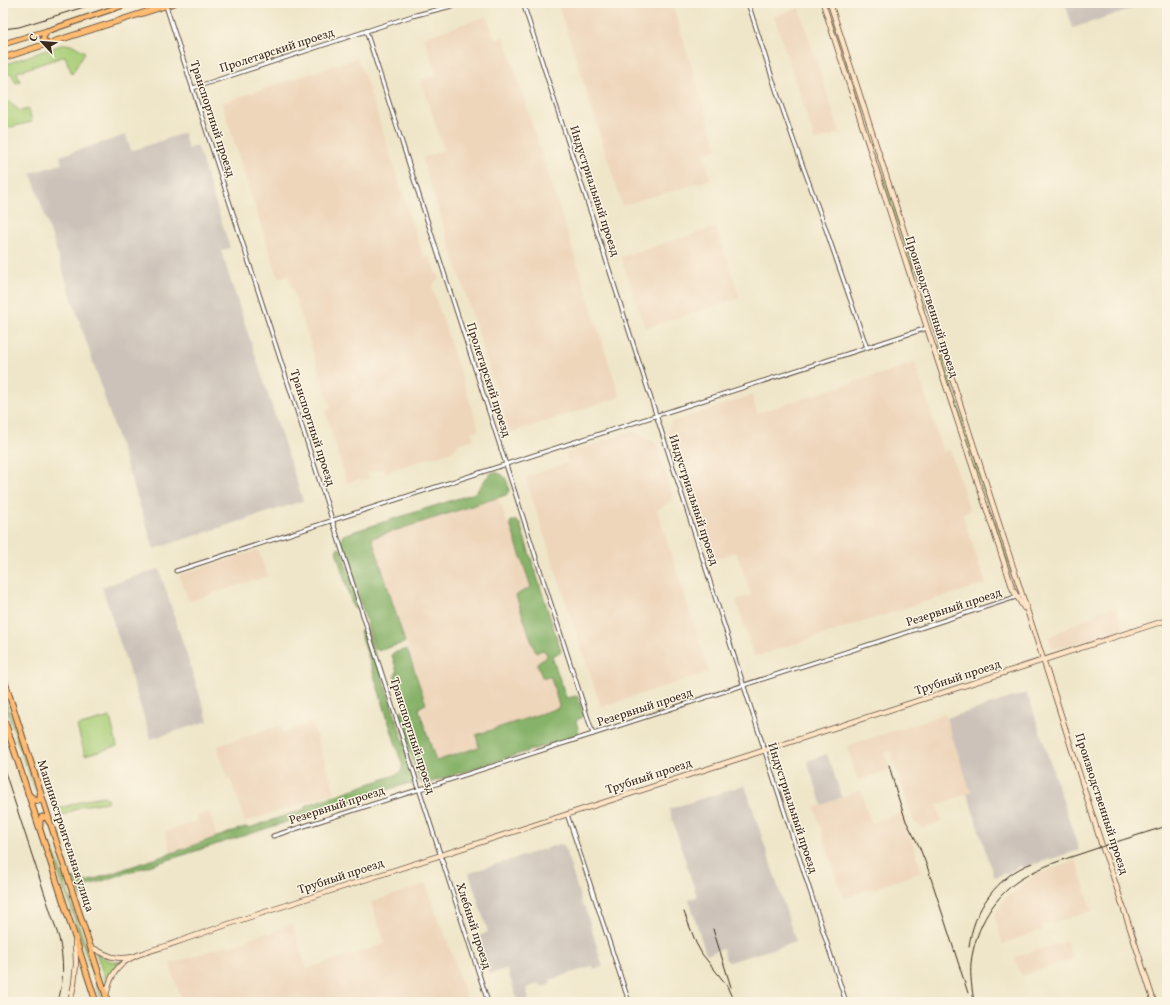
<svg xmlns="http://www.w3.org/2000/svg" width="1170" height="1005" font-family="Vollkorn,serif">
<style>
.built{fill:#eed6bb}
.industrial{fill:#ccc2b9}
.green{fill:#aacf79;stroke:#727c4c}
.forest{fill:#87b269;stroke:#616e44}
.lines{fill:none;stroke-linecap:round;stroke-linejoin:round}
.street-casing{stroke:#564638;stroke-width:5}
.secondary-casing{stroke:#564638;stroke-width:6}
.primary-casing{stroke:#564638;stroke-width:7}
.street{stroke:#fff;stroke-width:3}
.secondary{stroke:#ffe4c6;stroke-width:4.5}
.primary{stroke:#ffbb71;stroke-width:5}
.tram{stroke:#3b2a1e;stroke-width:1}
.rail{stroke:#3b2a1e;stroke-width:1}
.labels{text-anchor:middle;dominant-baseline:central;stroke-width:3;stroke-linejoin:round;paint-order:stroke}
.street-label{font-size:12px;fill:#3b2a1e;stroke:#fcf5e5}
</style>
<rect width="100%" height="100%" fill="#fcf5e5"/>
<filter id="ink" filterUnits="userSpaceOnUse"><feTurbulence type="fractalNoise" baseFrequency=".025" numOctaves="2"/><feDisplacementMap in="SourceGraphic" scale="8" xChannelSelector="R" yChannelSelector="G"/><feConvolveMatrix kernelMatrix="1 2 1 2 8 2 1 2 1" color-interpolation-filters="sRGB"/></filter>
<filter id="wash" filterUnits="userSpaceOnUse"><feTurbulence type="fractalNoise" baseFrequency=".012" numOctaves="4" result="noise"/><feDisplacementMap in="SourceGraphic" scale="16" xChannelSelector="R" yChannelSelector="G"/><feGaussianBlur stdDeviation="0.9" result="paint"/><feColorMatrix in="noise" values="0 0 0 0 0 0 0 0 0 0 0 0 0 0 0 0 0 1.4 0 .05"/><feComposite in="paint" operator="in"/></filter>
<g filter="url(#wash)">
<rect width="100%" height="100%" fill="#efe6c9"/>
<g class="built">
<path d="M 557,3 L 672,3 L 717,149 L 704,153 L 710,180 L 623,205 L 622,205 L 571,42 Z"/>
<path d="M 799,8 L 840,133 L 815,141 L 774,16 Z"/>
<path d="M 487,16 L 495,40 L 504,37 L 620,397 L 510,433 L 508,428 L 508,426 L 422,158 L 444,150 L 421,80 L 436,75 L 424,37 Z"/>
<path d="M 357,58 L 360,66 L 361,66 L 373,101 L 423,257 L 426,256 L 431,258 L 436,274 L 439,274 L 440,277 L 432,287 L 479,430 L 471,432 L 474,439 L 457,444 L 458,447 L 455,448 L 455,450 L 386,472 L 384,468 L 367,473 L 369,478 L 361,480 L 359,479 L 347,483 L 325,410 L 331,408 L 288,275 L 278,278 L 222,104 L 224,102 Z"/>
<path d="M 716,227 L 740,298 L 645,328 L 621,257 Z"/>
<path d="M 915,363 L 943,452 L 950,450 L 970,511 L 962,514 L 986,584 L 924,602 L 754,657 L 736,600 L 751,595 L 746,580 L 736,552 L 712,560 L 710,558 L 668,432 L 672,422 L 752,395 L 757,413 Z"/>
<path d="M 633,431 L 656,444 L 673,499 L 657,510 L 709,672 L 601,707 L 525,477 L 568,463 L 566,453 Z"/>
<path d="M 498,497 L 507,523 L 510,523 L 572,716 L 437,760 L 421,708 L 427,705 L 372,538 Z"/>
<path d="M 258,550 L 268,576 L 189,601 L 179,575 Z"/>
<path d="M 1116,607 L 1124,631 L 1082,644 L 1081,643 L 1055,648 L 1052,648 L 1049,637 L 1080,622 L 1080,620 L 1096,615 L 1096,613 Z"/>
<path d="M 945,714 L 971,792 L 937,805 L 942,821 L 922,828 L 920,825 L 914,823 L 891,751 L 884,753 L 890,770 L 858,780 L 847,746 Z"/>
<path d="M 312,723 L 335,792 L 245,822 L 230,778 L 227,779 L 217,746 L 279,726 L 282,733 Z"/>
<path d="M 861,790 L 871,823 L 903,813 L 922,872 L 844,898 L 843,897 L 814,808 Z"/>
<path d="M 209,812 L 217,837 L 171,852 L 165,832 L 198,821 L 197,816 Z"/>
<path d="M 1076,860 L 1092,911 L 1042,926 L 1043,931 L 1040,932 L 1039,931 L 1003,944 L 994,916 L 1004,899 L 1015,891 L 1025,882 L 1035,875 Z"/>
<path d="M 426,884 L 440,926 L 442,925 L 468,1002 L 182,1002 L 170,964 L 225,946 L 231,946 L 246,941 L 247,939 L 268,932 L 269,934 L 275,932 L 275,930 L 292,924 L 307,969 L 385,944 L 371,902 Z"/>
<path d="M 1067,941 L 1072,959 L 1021,976 L 1015,957 Z"/>
</g>
<g class="industrial">
<path d="M 1065,3 L 1149,3 L 1073,28 Z"/>
<path d="M 184,133 L 188,149 L 197,145 L 230,248 L 221,251 L 303,501 L 154,549 L 31,173 L 62,164 L 60,156 L 126,135 L 131,151 Z"/>
<path d="M 159,569 L 208,721 L 151,739 L 102,587 Z"/>
<path d="M 1026,693 L 1032,707 L 1079,850 L 1022,868 L 1021,865 L 1010,872 L 994,877 L 967,793 L 971,792 L 946,718 L 964,713 Z"/>
<path d="M 827,754 L 842,797 L 822,805 L 807,761 Z"/>
<path d="M 745,785 L 796,942 L 729,962 L 726,960 L 723,949 L 708,954 L 705,951 L 689,899 L 697,897 L 669,809 Z"/>
<path d="M 560,844 L 564,845 L 583,907 L 585,907 L 587,914 L 603,967 L 594,969 L 593,966 L 550,980 L 551,984 L 541,987 L 540,983 L 526,988 L 529,999 L 518,1002 L 507,969 L 490,974 L 479,938 L 480,936 L 488,932 L 469,873 Z"/>
</g>
<g class="green">
<path d="M 834,21 L 927,309 L 924,310 L 832,22 Z"/>
<path d="M 64,44 L 73,45 L 85,52 L 72,74 L 65,56 L 17,72 L 20,82 L 16,83 L 11,73 L 3,76 L 3,65 Z"/>
<path d="M 3,97 L 20,111 L 29,109 L 32,122 L 3,129 Z"/>
<path d="M 938,344 L 990,502 L 987,503 L 935,345 Z"/>
<path d="M 993,513 L 1017,587 L 1015,588 L 990,514 Z"/>
<path d="M 3,692 L 38,799 L 27,766 L 24,762 L 3,697 Z"/>
<path d="M 110,717 L 117,746 L 85,755 L 77,726 Z"/>
<path d="M 104,796 L 107,798 L 107,802 L 82,806 L 62,816 L 59,816 L 55,810 L 92,798 Z"/>
<path d="M 50,845 L 57,860 L 104,1002 L 102,1002 L 68,899 L 62,884 Z"/>
<path d="M 96,952 C 103,959 112,963 121,962 L 107,986 Z"/>
</g>
<g class="forest">
<path d="M 493,472 C 505,473 508,480 509,491 L 506,495 L 372,538 L 405,642 L 404,643 L 380,650 L 375,648 L 341,540 L 343,535 L 475,493 C 482,486 485,477 493,472 Z"/>
<path d="M 511,521 L 517,521 L 520,524 L 561,651 L 560,653 L 553,655 L 552,657 L 566,697 L 567,698 L 576,696 L 578,697 L 584,715 L 576,721 L 579,732 L 578,735 L 426,784 L 422,784 L 420,782 L 398,714 L 405,709 L 394,676 L 397,672 L 392,655 L 393,653 L 407,649 L 426,704 L 420,707 L 419,709 L 436,761 L 479,747 L 476,735 L 558,708 L 559,706 L 551,677 L 542,677 L 537,664 L 539,661 C 543,659 547,659 547,654 L 543,650 L 537,652 L 535,651 L 516,596 L 518,594 L 531,587 L 510,524 Z"/>
<path d="M 338,548 L 341,549 L 359,605 L 358,608 L 355,609 L 353,607 L 336,551 Z"/>
<path d="M 364,628 L 367,629 L 416,780 L 415,783 L 411,785 L 407,784 L 393,788 L 89,885 L 86,888 L 88,898 L 86,899 L 81,895 L 75,880 L 76,876 L 79,875 L 81,876 L 82,880 L 86,882 L 172,853 L 245,827 L 249,828 L 305,809 L 307,805 L 398,774 L 402,770 L 402,764 L 360,631 Z"/>
</g>
</g>
<g filter="url(#ink)">
<g class="lines">
<defs>
<g id="street">
<path d="M 523,3 L 846,1002"/>
<path d="M 748,3 L 779,99 L 797,150 L 823,221 L 867,348"/>
<path d="M 166,6 L 488,1002"/>
<path d="M 366,31 L 593,734"/>
<path d="M 193,88 L 412,16 L 464,3"/>
<path d="M 176,571 L 927,328"/>
<path d="M 567,814 L 629,1002"/>
<path d="M 273,836 L 593,734 L 1019,596"/>
</g>
<g id="secondary">
<path d="M 823,3 L 927,328 L 1013,590 L 1024,608"/>
<path d="M 830,3 L 1056,699 L 1102,846 L 1112,873 L 1154,1002"/>
<path d="M 91,947 C 108,956 113,960 133,957"/>
<path d="M 106,995 C 109,984 112,973 121,965 C 133,954 153,950 169,945 C 197,935 225,925 253,916 L 1167,620"/>
<path d="M 70,1002 L 74,984 L 76,964 L 75,940"/>
</g>
<g id="primary">
<path d="M 47,31 L 44,36 L 43,40 L 45,42 L 51,43"/>
<path d="M 3,44 L 47,31 L 130,3"/>
<path d="M 3,58 L 174,3"/>
<path d="M 3,676 L 108,1002"/>
<path d="M 3,716 L 96,1002"/>
<path d="M 29,795 L 35,800 L 38,801 L 40,799 L 40,795"/>
<path d="M 40,826 L 40,821 L 42,817 L 47,818 L 49,822"/>
</g>
</defs>
<use href="#street" class="street-casing"/>
<use href="#secondary" class="secondary-casing"/>
<use href="#primary" class="primary-casing"/>
<use href="#street" class="street"/>
<use href="#secondary" class="secondary"/>
<use href="#primary" class="primary"/>
<g class="tram">
<path d="M 3,29 L 19,27 L 97,3"/>
<path d="M 3,766 L 59,938 C 64,962 64,979 58,1002"/>
</g>
<g class="rail">
<path d="M 889,765 L 897,794 L 906,821 L 919,846 L 928,869 L 968,993"/>
<path d="M 684,912 L 696,943 L 702,954 L 726,984 L 734,1002"/>
<path d="M 713,929 L 731,987"/>
<path d="M 969,947 C 973,910 997,876 1032,863"/>
<path d="M 974,1002 C 972,989 970,976 971,963 C 975,928 995,893 1026,876 C 1043,866 1062,860 1080,854 C 1109,844 1138,835 1167,826"/>
</g>
</g>
</g>
<g class="labels">
<g class="street-label">
<text transform="translate(277 51) rotate(-18)">Пролетарский проезд</text>
<text transform="translate(212 119) rotate(72)">Транспортный проезд</text>
<text transform="translate(594 191) rotate(72)">Индустриальный проезд</text>
<text transform="translate(931 307) rotate(72)">Производственный проезд</text>
<text transform="translate(488 380) rotate(72)">Пролетарский проезд</text>
<text transform="translate(312 428) rotate(72)">Транспортный проезд</text>
<text transform="translate(693 500) rotate(72)">Индустриальный проезд</text>
<text transform="translate(954 608) rotate(-18)">Резервный проезд</text>
<text transform="translate(958 678) rotate(-18)">Трубный проезд</text>
<text transform="translate(645 708) rotate(-18)">Резервный проезд</text>
<text transform="translate(412 736) rotate(72)">Транспортный проезд</text>
<text transform="translate(649 777) rotate(-18)">Трубный проезд</text>
<text transform="translate(1101 804) rotate(72)">Производственный проезд</text>
<text transform="translate(337 806) rotate(-18)">Резервный проезд</text>
<text transform="translate(792 808) rotate(72)">Индустриальный проезд</text>
<text transform="translate(65 836) rotate(72)">Машиностроительная улица</text>
<text transform="translate(341 877) rotate(-18)">Трубный проезд</text>
<text transform="translate(473 926) rotate(72)">Хлебный проезд</text>
</g>
</g>
<rect width="1170" height="1005" fill="none" stroke="#fcf5e5" stroke-width="16"/>
<g transform="translate(42 42) rotate(296)" stroke="#fcf5e5" stroke-width="3" paint-order="stroke">
<path d="M0-3L7 15L0 10L-7 15Z" fill="#3b2a1e"/>
<text y="-6" font-size="11" font-weight="bold" text-anchor="middle" fill="#3b2a1e">С</text>
</g>
</svg>
